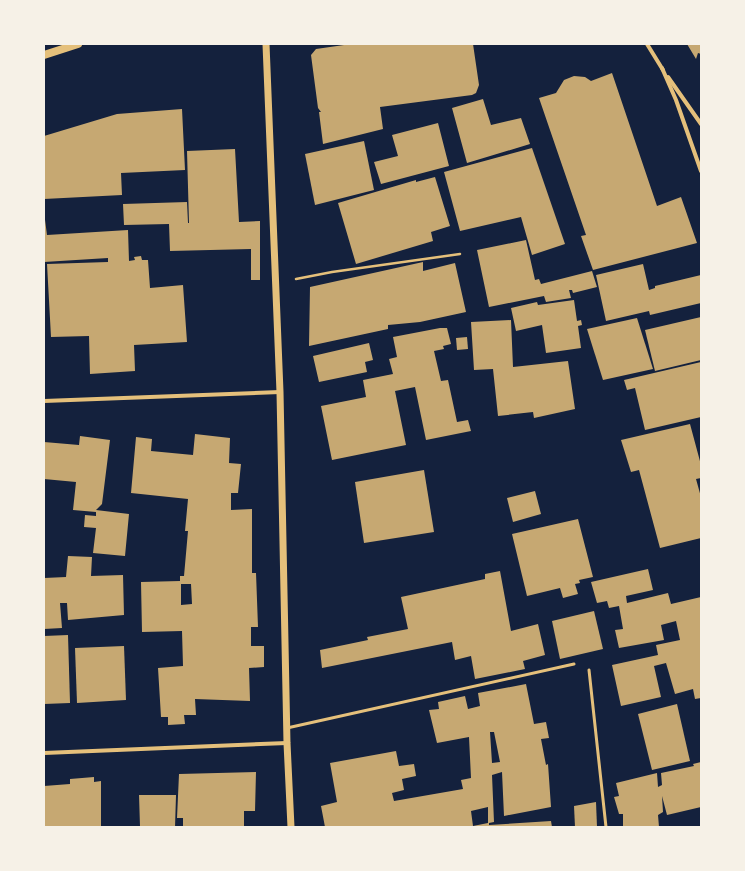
<svg xmlns="http://www.w3.org/2000/svg" width="745" height="871" font-family="Arial,sans-serif">
<style>
.building{fill:#c6a872;fill-rule:evenodd}
.lines{fill:none;stroke-linecap:round;stroke-linejoin:round}
.path{stroke:#e5c07b;stroke-width:2.5}
.service{stroke:#e5c07b;stroke-width:3}
.minor{stroke:#e5c07b;stroke-width:4}
.tertiary{stroke:#e5c07b;stroke-width:7}
.secondary{stroke:#e5c07b;stroke-width:8}
</style>
<rect width="100%" height="100%" fill="#14213d"/>
<g class="building">
<path d="M 351,44 L 473,44 L 479,85 L 476,93 L 472,95 L 380,107 L 383,129 L 323,144 L 319,112 L 321,112 L 318,108 L 311,55 L 316,49 Z"/>
<path d="M 687,44 L 701,44 L 701,54 L 698,53 L 696,59 Z"/>
<path d="M 612,73 L 657,206 L 681,197 L 697,243 L 593,270 L 581,236 L 586,235 L 539,98 L 556,93 L 564,80 L 574,76 L 585,77 L 591,81 Z"/>
<path d="M 483,99 L 491,125 L 521,118 L 530,144 L 467,163 L 452,108 Z"/>
<path d="M 182,109 L 185,170 L 121,173 L 122,195 L 44,199 L 44,136 L 117,114 Z"/>
<path d="M 438,123 L 449,166 L 381,184 L 374,162 L 398,156 L 392,135 Z"/>
<path d="M 364,141 L 374,190 L 315,205 L 305,154 Z"/>
<path d="M 532,148 L 565,244 L 532,255 L 521,217 L 460,231 L 444,172 Z"/>
<path d="M 235,149 L 239,222 L 260,221 L 260,280 L 251,280 L 251,249 L 170,251 L 169,224 L 124,225 L 123,204 L 187,202 L 188,223 L 189,223 L 187,151 Z"/>
<path d="M 435,177 L 450,226 L 431,232 L 433,241 L 356,264 L 338,203 L 416,180 L 416,182 Z"/>
<path d="M 44,212 L 47,235 L 128,230 L 129,261 L 135,260 L 134,257 L 141,256 L 142,260 L 148,260 L 150,288 L 183,285 L 187,342 L 134,345 L 135,371 L 90,374 L 89,336 L 51,337 L 47,264 L 108,262 L 108,258 L 44,262 Z"/>
<path d="M 526,240 L 535,280 L 539,279 L 541,284 L 592,271 L 597,287 L 573,293 L 572,290 L 569,290 L 571,298 L 546,302 L 544,296 L 489,307 L 477,250 Z"/>
<path d="M 423,262 L 423,271 L 455,263 L 466,312 L 420,322 L 388,325 L 388,329 L 309,346 L 310,287 Z"/>
<path d="M 643,264 L 649,290 L 655,288 L 655,286 L 701,275 L 701,303 L 650,315 L 649,311 L 606,321 L 596,275 Z"/>
<path d="M 574,300 L 577,321 L 581,320 L 582,325 L 578,326 L 581,348 L 546,353 L 542,325 L 516,331 L 511,308 L 537,302 L 538,305 Z"/>
<path d="M 701,317 L 701,360 L 655,371 L 645,330 Z"/>
<path d="M 637,318 L 653,369 L 603,380 L 587,329 Z"/>
<path d="M 511,320 L 513,367 L 568,361 L 575,409 L 534,418 L 533,412 L 498,416 L 493,369 L 474,370 L 471,322 Z"/>
<path d="M 440,328 L 447,328 L 451,344 L 443,346 L 444,349 L 434,351 L 441,381 L 448,380 L 457,422 L 468,420 L 471,431 L 426,440 L 415,387 L 395,391 L 406,445 L 332,460 L 321,406 L 366,397 L 363,380 L 393,374 L 389,359 L 397,357 L 393,337 Z"/>
<path d="M 467,337 L 468,349 L 457,350 L 456,338 Z"/>
<path d="M 369,343 L 373,360 L 365,362 L 367,372 L 319,382 L 313,356 Z"/>
<path d="M 701,362 L 701,417 L 645,430 L 635,388 L 627,390 L 624,380 Z"/>
<path d="M 690,424 L 701,465 L 701,478 L 696,479 L 701,497 L 701,538 L 660,548 L 639,470 L 631,472 L 621,440 Z"/>
<path d="M 195,434 L 230,438 L 229,463 L 241,464 L 238,493 L 231,493 L 231,510 L 252,509 L 252,573 L 256,573 L 258,627 L 251,627 L 251,646 L 264,646 L 264,667 L 249,668 L 250,701 L 195,699 L 196,715 L 184,715 L 185,724 L 168,725 L 168,717 L 161,717 L 158,668 L 183,666 L 182,631 L 142,632 L 141,582 L 180,581 L 180,576 L 184,576 L 188,531 L 185,531 L 188,499 L 131,493 L 136,437 L 152,439 L 151,451 L 193,455 ZM 181,584 L 191,584 L 192,604 L 181,605 Z"/>
<path d="M 80,436 L 110,440 L 102,504 L 96,510 L 129,514 L 125,556 L 93,553 L 96,528 L 84,527 L 85,515 L 96,516 L 96,512 L 73,510 L 76,482 L 44,479 L 44,442 L 79,445 Z"/>
<path d="M 424,470 L 434,532 L 364,543 L 355,482 Z"/>
<path d="M 535,491 L 541,514 L 513,522 L 507,498 Z"/>
<path d="M 578,519 L 593,577 L 579,580 L 580,583 L 575,584 L 578,594 L 563,598 L 560,588 L 527,596 L 512,534 Z"/>
<path d="M 68,556 L 92,557 L 91,576 L 123,575 L 124,615 L 68,620 L 66,586 L 67,603 L 60,603 L 62,628 L 44,629 L 44,578 L 66,577 Z"/>
<path d="M 648,569 L 653,590 L 626,596 L 627,603 L 668,593 L 671,604 L 701,597 L 701,698 L 695,699 L 693,689 L 675,694 L 666,663 L 654,666 L 661,697 L 621,706 L 612,665 L 658,655 L 656,645 L 680,640 L 676,621 L 661,625 L 664,640 L 619,648 L 615,630 L 623,629 L 619,606 L 609,608 L 607,601 L 597,603 L 591,582 Z"/>
<path d="M 500,571 L 511,631 L 538,624 L 545,655 L 523,661 L 525,669 L 475,679 L 471,656 L 455,660 L 452,642 L 322,668 L 320,650 L 368,640 L 367,637 L 408,629 L 401,597 L 485,579 L 485,574 Z"/>
<path d="M 594,611 L 603,649 L 560,659 L 552,621 Z"/>
<path d="M 68,635 L 70,703 L 44,704 L 44,636 Z"/>
<path d="M 124,646 L 126,700 L 77,703 L 75,648 Z"/>
<path d="M 526,684 L 534,724 L 546,722 L 549,738 L 541,739 L 546,765 L 548,764 L 551,807 L 504,816 L 502,772 L 492,775 L 494,822 L 489,823 L 489,825 L 551,821 L 552,827 L 325,827 L 321,806 L 337,802 L 330,763 L 396,751 L 399,766 L 414,764 L 416,776 L 402,779 L 404,790 L 392,793 L 394,801 L 463,789 L 461,780 L 471,778 L 469,737 L 437,743 L 429,710 L 439,709 L 438,702 L 465,696 L 468,709 L 480,706 L 478,693 ZM 490,732 L 494,732 L 500,762 L 492,763 ZM 488,807 L 488,823 L 473,826 L 471,811 Z"/>
<path d="M 677,704 L 690,761 L 652,770 L 638,714 Z"/>
<path d="M 701,762 L 701,807 L 667,815 L 662,796 L 663,812 L 658,815 L 659,827 L 623,827 L 623,814 L 619,814 L 614,797 L 619,796 L 616,783 L 657,773 L 658,787 L 662,785 L 661,773 L 694,766 L 693,764 Z"/>
<path d="M 256,772 L 255,811 L 244,811 L 244,827 L 183,827 L 183,818 L 177,818 L 179,774 Z"/>
<path d="M 94,777 L 94,782 L 101,781 L 101,827 L 44,827 L 44,786 L 70,784 L 70,779 Z"/>
<path d="M 139,795 L 176,795 L 175,827 L 140,827 Z"/>
<path d="M 596,802 L 597,827 L 575,827 L 574,806 Z"/>
</g>
<g class="lines">
<path class="path" d="M 296,279 L 332,272 L 460,254"/>
<g class="service">
<path d="M 589,670 L 606,827"/>
<path d="M 287,728 L 574,664"/>
</g>
<g class="minor">
<path d="M 647,44 L 663,70"/>
<path d="M 662,68 L 676,100 L 701,171"/>
<path d="M 668,77 L 701,124"/>
<path d="M 44,401 L 280,392"/>
<path d="M 44,753 L 287,743"/>
</g>
<path class="tertiary" d="M 266,44 L 280,392 L 287,743 L 291,827"/>
<path class="secondary" d="M 44,55 L 78,44"/>
</g>
<rect width="745" height="871" fill="none" stroke="#f6f1e7" stroke-width="90"/>
</svg>
